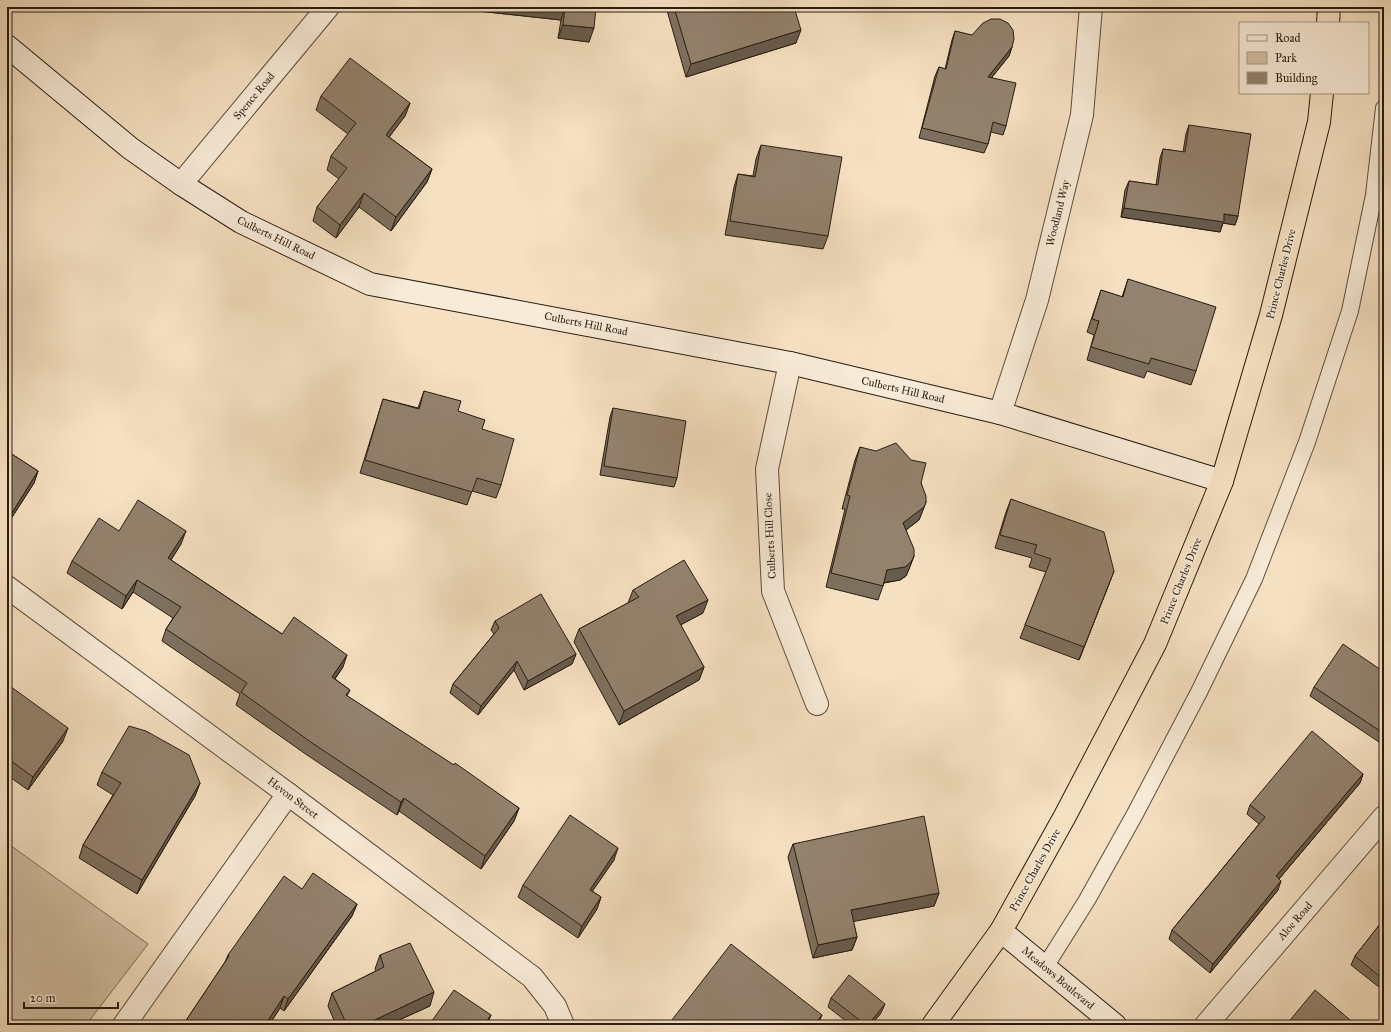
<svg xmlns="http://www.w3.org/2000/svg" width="1391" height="1032" font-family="'IM FELL Great Primer',serif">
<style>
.green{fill:#d2bfa3;stroke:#7d6e5a}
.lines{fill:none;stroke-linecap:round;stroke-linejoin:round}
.lane-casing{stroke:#5b4e3e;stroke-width:18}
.street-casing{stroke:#5b4e3e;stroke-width:24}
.secondary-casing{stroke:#281d12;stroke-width:24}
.highway-casing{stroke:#281d12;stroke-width:24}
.lane{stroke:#f8ebd7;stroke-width:16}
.street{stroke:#f8ebd7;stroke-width:22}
.secondary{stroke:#f8ebd7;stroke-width:22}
.highway{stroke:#f5e0c1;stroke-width:22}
.wall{fill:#7e705e;stroke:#281d12}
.shaded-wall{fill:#675b4c;stroke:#281d12}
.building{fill:#93826d;stroke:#281d12}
.labels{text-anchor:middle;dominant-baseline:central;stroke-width:3;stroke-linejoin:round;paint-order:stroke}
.street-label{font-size:11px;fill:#281d12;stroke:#f8ebd7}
</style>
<rect width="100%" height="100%" fill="#f5e0c1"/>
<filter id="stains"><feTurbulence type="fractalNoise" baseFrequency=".005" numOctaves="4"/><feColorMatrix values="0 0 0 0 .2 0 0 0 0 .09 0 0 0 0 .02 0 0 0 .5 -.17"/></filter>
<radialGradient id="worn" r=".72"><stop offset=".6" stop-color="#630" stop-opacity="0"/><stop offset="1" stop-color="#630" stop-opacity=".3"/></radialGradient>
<path class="green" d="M 7,843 L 148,944 L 86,1025 L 7,1025 Z"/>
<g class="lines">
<defs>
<path id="lane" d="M 1045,967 L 1087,900 L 1135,814 L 1199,692 L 1254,579 L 1307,442 L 1350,311 L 1374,195 L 1384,108"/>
<g id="street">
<path d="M 181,184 L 328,7"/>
<path d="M 790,363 L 767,469 L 773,591 L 817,704"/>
<path d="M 1000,413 L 1037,300 L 1082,115 L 1091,7"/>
<path d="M 7,587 L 288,794 L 532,977 L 555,1006 L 563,1025"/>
<path d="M 124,1025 L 288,794"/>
<path d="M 1206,1025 L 1384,817"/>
</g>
<g id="secondary">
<path d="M 7,46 L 130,148 L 181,184 L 241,222 L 370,284 L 790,363 L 1000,413 L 1222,481"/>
<path d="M 1001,931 L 1115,1025"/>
</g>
<g id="highway">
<path d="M 1328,23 L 1329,7"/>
<path d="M 933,1025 L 1001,931 L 1065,816 L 1155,644 L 1222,481 L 1271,315 L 1319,122 L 1322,93"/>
</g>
</defs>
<use href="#lane" class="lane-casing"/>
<use href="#street" class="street-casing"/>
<use href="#secondary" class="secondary-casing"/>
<use href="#highway" class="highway-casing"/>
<use href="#lane" class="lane"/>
<use href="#street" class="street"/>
<use href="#secondary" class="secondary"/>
<use href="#highway" class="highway"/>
</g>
<g class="wall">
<path d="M 478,7 L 596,7 L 589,42 L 558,38 L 561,20 L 478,11 Z"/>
<path d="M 666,7 L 794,7 L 796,43 L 686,77 Z"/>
<path d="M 955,31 L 1012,47 L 1009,56 L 992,77 L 1006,126 L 1003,135 L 991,132 L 988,144 L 984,153 L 919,138 L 935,76 L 939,67 L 945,69 L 952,40 Z"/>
<path d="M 321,96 L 410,103 L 405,116 L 389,137 L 432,169 L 427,182 L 391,231 L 359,207 L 336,238 L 313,221 L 317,207 L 339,179 L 327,170 L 331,156 L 348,134 L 316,110 Z"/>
<path d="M 1189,125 L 1238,216 L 1235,225 L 1223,223 L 1220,232 L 1121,217 L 1125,190 L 1129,181 L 1156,185 L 1160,158 L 1163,149 L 1183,152 L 1186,134 Z"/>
<path d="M 761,145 L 828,236 L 823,249 L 725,235 L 734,187 L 738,174 L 753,176 L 756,159 Z"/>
<path d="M 1128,279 L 1196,371 L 1191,385 L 1147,371 L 1144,378 L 1087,360 L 1094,335 L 1087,332 L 1101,290 L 1122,297 Z"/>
<path d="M 424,391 L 458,411 L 482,429 L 501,485 L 496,498 L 472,491 L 467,505 L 360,473 L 379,412 L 383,399 L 418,408 Z"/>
<path d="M 613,408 L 677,478 L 674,487 L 600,475 L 610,417 Z"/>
<path d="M 860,447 L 921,483 L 926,502 L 919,520 L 906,530 L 914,556 L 909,569 L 906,576 L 900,580 L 884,583 L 878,600 L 826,587 L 845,509 L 842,509 L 855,460 Z"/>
<path d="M 7,451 L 38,471 L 34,483 L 7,525 Z"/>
<path d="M 1011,499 L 1109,584 L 1079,660 L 1020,638 L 1046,572 L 1029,567 L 1032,558 L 995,548 L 1006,512 Z"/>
<path d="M 119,531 L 181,544 L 171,560 L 282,634 L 343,667 L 335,679 L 350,690 L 347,696 L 519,808 L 514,821 L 481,869 L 399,811 L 397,815 L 307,755 L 236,705 L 240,694 L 162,641 L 166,629 L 173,618 L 133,592 L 122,609 L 67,573 L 72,561 Z"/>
<path d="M 633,590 L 703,613 L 680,625 L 704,667 L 699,680 L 619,725 L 574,642 L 579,629 L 628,603 Z"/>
<path d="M 495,621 L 576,654 L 572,664 L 524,690 L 514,670 L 478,715 L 450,693 L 453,684 L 494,634 L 491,630 Z"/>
<path d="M 1384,672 L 1384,735 L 1379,742 L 1310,696 L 1314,687 Z"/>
<path d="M 7,684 L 63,741 L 28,790 L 7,775 Z"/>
<path d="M 102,772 L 200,783 L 195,796 L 137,894 L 79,858 L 83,845 L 113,795 L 97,785 Z"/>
<path d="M 1363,774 L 1360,783 L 1279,879 L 1278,890 L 1210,973 L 1169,939 L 1172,930 L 1259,824 L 1247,814 L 1250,805 Z"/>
<path d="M 793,844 L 939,893 L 934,906 L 853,921 L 857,937 L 852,950 L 813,958 L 788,857 Z"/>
<path d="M 614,860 L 592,891 L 601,897 L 597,909 L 578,938 L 518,897 L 523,885 Z"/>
<path d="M 302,889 L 357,904 L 352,916 L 284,1011 L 280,1008 L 269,1025 L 183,1025 L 225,962 L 228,955 Z"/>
<path d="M 1384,919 L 1384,991 L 1351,965 L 1355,956 Z"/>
<path d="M 380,955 L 430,1006 L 388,1025 L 336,1025 L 328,1006 L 332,993 L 376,971 L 375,969 Z"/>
<path d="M 831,998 L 881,1013 L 871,1025 L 851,1025 L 828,1007 Z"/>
</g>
<g class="shaded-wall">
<path d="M 479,7 L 565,7 L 561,20 L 478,11 Z"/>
<path d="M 563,25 L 594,28 L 589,42 L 558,38 Z"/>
<path d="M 801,30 L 796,43 L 686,77 L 691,64 Z"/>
<path d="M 1012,47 L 1009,56 L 985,86 L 988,77 Z"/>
<path d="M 410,103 L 405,116 L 381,148 L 386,135 Z"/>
<path d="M 12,136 L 8,145 L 7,147 L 7,143 Z"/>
<path d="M 432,169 L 427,182 L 391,231 L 396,217 Z"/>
<path d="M 364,193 L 359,207 L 336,238 L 340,225 Z"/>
<path d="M 1124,208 L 1224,214 L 1238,216 L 1235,225 L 1223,223 L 1220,232 L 1121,217 Z"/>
<path d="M 38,471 L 34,483 L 7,525 L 12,513 Z"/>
<path d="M 926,502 L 919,520 L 898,536 L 903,523 Z"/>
<path d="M 186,531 L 181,544 L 164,571 L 168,558 Z"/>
<path d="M 914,556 L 909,569 L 906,576 L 900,580 L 882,583 L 887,570 Z"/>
<path d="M 1114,571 L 1109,584 L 1079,660 L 1084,647 Z"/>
<path d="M 137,580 L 133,592 L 122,609 L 126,596 Z"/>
<path d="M 708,600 L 703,613 L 671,630 L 676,616 Z"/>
<path d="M 576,654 L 572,664 L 524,690 L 528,681 Z"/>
<path d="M 347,655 L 343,667 L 327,689 L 332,677 Z"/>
<path d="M 517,661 L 514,670 L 478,715 L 481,706 Z"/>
<path d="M 704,667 L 699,680 L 619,725 L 624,711 Z"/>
<path d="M 68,728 L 63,741 L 28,790 L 33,777 Z"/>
<path d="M 1384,731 L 1384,735 L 1379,742 L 1383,733 Z"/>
<path d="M 1363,774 L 1360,783 L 1273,886 L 1276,876 Z"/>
<path d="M 200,783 L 195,796 L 137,894 L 142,880 Z"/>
<path d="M 404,798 L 399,811 L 397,815 L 401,802 Z"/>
<path d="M 519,808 L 514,821 L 481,869 L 485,856 Z"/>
<path d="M 618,848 L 614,860 L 585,902 L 590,890 Z"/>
<path d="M 1281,881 L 1278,890 L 1210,973 L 1213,964 Z"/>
<path d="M 939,893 L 934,906 L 846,923 L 851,910 Z"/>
<path d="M 601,897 L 597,909 L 578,938 L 582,926 Z"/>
<path d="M 357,904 L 352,916 L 284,1011 L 288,999 Z"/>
<path d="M 857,937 L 852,950 L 813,958 L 818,945 Z"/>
<path d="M 434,992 L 430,1006 L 388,1025 L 364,1025 Z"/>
<path d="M 284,996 L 280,1008 L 269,1025 L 265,1025 Z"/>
<path d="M 885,1004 L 881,1013 L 871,1025 L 868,1025 Z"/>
<path d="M 491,1015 L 487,1025 L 484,1025 Z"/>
<path d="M 822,1015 L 818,1025 L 814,1025 Z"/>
</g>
<g class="building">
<path d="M 565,7 L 596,7 L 594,28 L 563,25 Z"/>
<path d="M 674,7 L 794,7 L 801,30 L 691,64 Z"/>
<path d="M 991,19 L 1000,19 L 1008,23 L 1013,30 L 1014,39 L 1012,47 L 988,77 L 1016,83 L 1006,126 L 993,122 L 988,144 L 922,128 L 939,67 L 946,69 L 955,31 L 972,35 L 983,23 Z"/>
<path d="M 350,58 L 410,103 L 386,135 L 432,169 L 396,217 L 364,193 L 340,225 L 317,207 L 347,168 L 331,156 L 356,123 L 321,96 Z"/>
<path d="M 1189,125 L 1251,134 L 1238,216 L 1224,214 L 1224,222 L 1124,208 L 1129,181 L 1158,185 L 1163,149 L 1185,152 Z"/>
<path d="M 7,132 L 12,136 L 7,143 Z"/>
<path d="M 761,145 L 842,157 L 828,236 L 730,221 L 738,174 L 755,177 Z"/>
<path d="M 1128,279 L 1216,307 L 1196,371 L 1151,358 L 1149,364 L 1091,347 L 1099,321 L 1092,319 L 1101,290 L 1123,297 Z"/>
<path d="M 424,391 L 461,401 L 458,411 L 485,420 L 482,429 L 514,439 L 501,485 L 477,478 L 472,492 L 365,460 L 383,399 L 419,409 Z"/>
<path d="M 613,408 L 686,421 L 677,478 L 604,466 Z"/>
<path d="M 896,443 L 911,460 L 926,463 L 921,483 L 926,496 L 926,502 L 924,507 L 903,523 L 914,549 L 914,556 L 911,562 L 905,567 L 887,570 L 883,586 L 831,573 L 850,496 L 847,495 L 860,447 L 876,451 Z"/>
<path d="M 7,451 L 38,471 L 12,513 L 7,510 Z"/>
<path d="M 1011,499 L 1104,532 L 1114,571 L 1084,647 L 1025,625 L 1051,559 L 1034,553 L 1037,545 L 1000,535 Z"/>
<path d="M 138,500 L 186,531 L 168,558 L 282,634 L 294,617 L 347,655 L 332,677 L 350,690 L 346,695 L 454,765 L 455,763 L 519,808 L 485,856 L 404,798 L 401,802 L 312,743 L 241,692 L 247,683 L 166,629 L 181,607 L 137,580 L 126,596 L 72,561 L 99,518 L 119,531 Z"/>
<path d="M 684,560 L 708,600 L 676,616 L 704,667 L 624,711 L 579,629 L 639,597 L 633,590 Z"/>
<path d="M 541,594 L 576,654 L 528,681 L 517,661 L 481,706 L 453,684 L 499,628 L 495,621 Z"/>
<path d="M 1343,644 L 1384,672 L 1384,731 L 1383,733 L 1314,687 Z"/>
<path d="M 7,684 L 68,728 L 33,777 L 7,758 Z"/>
<path d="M 129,726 L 146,731 L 189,755 L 200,783 L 142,880 L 83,845 L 121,783 L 102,772 Z"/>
<path d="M 1312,731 L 1363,774 L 1276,876 L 1281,881 L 1213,964 L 1172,930 L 1265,817 L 1250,805 Z"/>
<path d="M 570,815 L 618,848 L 590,890 L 601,897 L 582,926 L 523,885 Z"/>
<path d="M 924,816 L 939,893 L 851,910 L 857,937 L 818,945 L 793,844 Z"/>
<path d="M 313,873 L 357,904 L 288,999 L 284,996 L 265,1025 L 183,1025 L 229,956 L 228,955 L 284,876 L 302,889 Z"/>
<path d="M 1384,919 L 1384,980 L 1355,956 Z"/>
<path d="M 410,943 L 434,992 L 364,1025 L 347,1025 L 332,993 L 384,967 L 380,955 Z"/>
<path d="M 731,944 L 822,1015 L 814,1025 L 668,1025 Z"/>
<path d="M 849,975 L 885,1004 L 868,1025 L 866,1025 L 831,998 Z"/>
<path d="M 454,990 L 491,1015 L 484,1025 L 429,1025 Z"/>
<path d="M 1315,990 L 1356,1025 L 1286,1025 Z"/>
</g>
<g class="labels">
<g class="street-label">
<text transform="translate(254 96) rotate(-50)">Spence Road</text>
<text transform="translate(1058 213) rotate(-76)">Woodland Way</text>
<text transform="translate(276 238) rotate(26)">Culberts Hill Road</text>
<text transform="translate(1281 274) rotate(-76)">Prince Charles Drive</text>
<text transform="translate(586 324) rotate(11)">Culberts Hill Road</text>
<text transform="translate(903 390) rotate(13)">Culberts Hill Road</text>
<text transform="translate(770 536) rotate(-93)">Culberts Hill Close</text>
<text transform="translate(1181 581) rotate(-68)">Prince Charles Drive</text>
<text transform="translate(293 798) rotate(37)">Hevon Street</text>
<text transform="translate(1035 870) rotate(-61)">Prince Charles Drive</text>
<text transform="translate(1295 921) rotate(-49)">Aloe Road</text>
<text transform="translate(1058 978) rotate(40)">Meadows Boulevard</text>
</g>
</g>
<rect width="1391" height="1032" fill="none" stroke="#f5e0c1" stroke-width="24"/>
<rect x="8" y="8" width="1375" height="1016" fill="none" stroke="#281d12" stroke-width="2"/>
<rect x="12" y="12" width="1367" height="1008" fill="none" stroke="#281d12"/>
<rect x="1239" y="22" width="130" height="72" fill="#f8ebd7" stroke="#a59988"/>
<rect x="1247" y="35" width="20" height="6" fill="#f8ebd7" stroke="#a59988"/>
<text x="1275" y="42" font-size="12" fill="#281d12">Road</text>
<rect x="1247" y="52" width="20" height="12" fill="#d2bfa3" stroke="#a59988"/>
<text x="1275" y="62" font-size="12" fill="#281d12">Park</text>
<rect x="1247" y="72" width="20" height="12" fill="#93826d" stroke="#a59988"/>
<text x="1275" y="82" font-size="12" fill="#281d12">Building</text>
<path d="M24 1002v6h94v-6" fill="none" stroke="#281d12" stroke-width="2"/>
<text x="30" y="1002" font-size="12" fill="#281d12" stroke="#f8ebd7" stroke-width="3" paint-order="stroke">20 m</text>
<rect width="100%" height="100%" filter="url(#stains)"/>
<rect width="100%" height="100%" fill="url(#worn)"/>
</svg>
